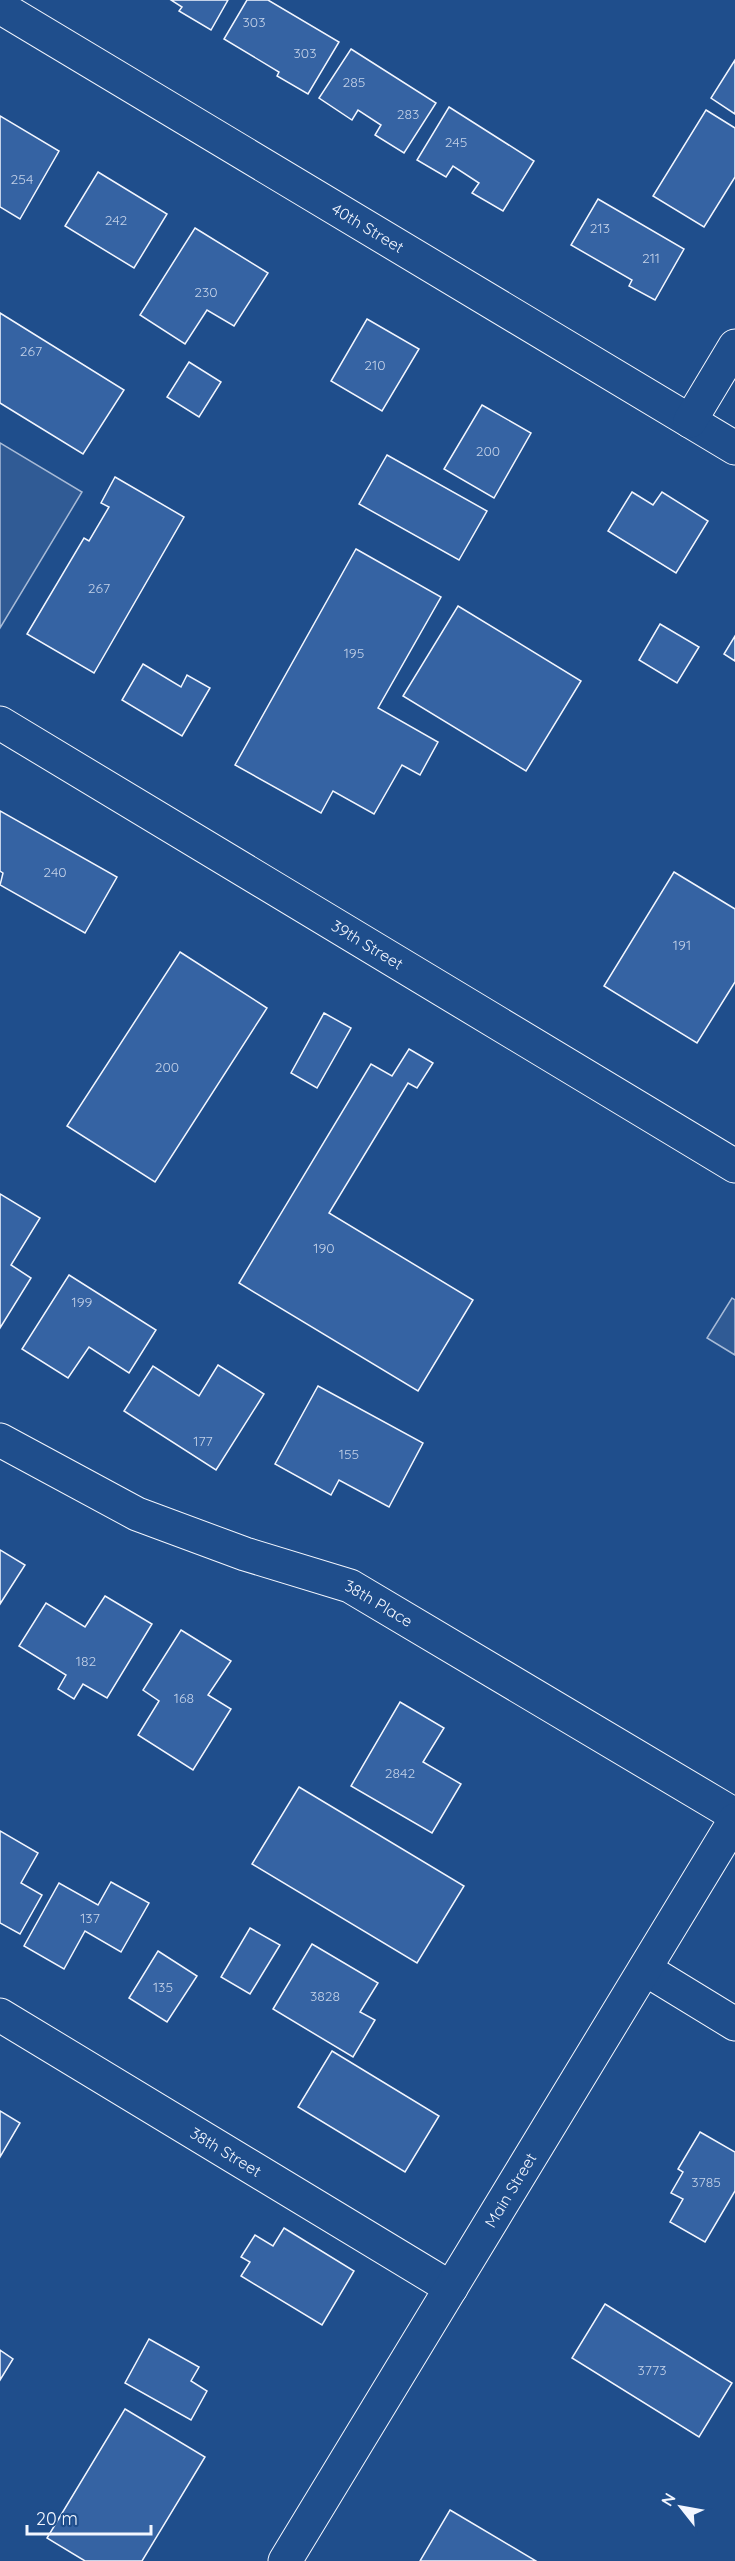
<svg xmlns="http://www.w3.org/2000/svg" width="735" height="2561" font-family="Quicksand,sans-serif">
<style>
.parking{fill:#305b95;stroke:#a8bbd7;stroke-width:1.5}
.building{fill:#3563a3;stroke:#f2f6ff;stroke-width:1.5}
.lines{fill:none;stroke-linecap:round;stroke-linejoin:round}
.street-casing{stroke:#f2f6ff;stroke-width:35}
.primary-casing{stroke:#f2f6ff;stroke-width:35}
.street{stroke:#1f4e8c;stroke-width:33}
.primary{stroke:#1f4e8c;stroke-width:33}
.labels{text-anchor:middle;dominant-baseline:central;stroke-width:4.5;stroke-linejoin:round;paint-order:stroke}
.number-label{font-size:14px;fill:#c3d1e8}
.street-label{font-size:16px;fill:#f2f6ff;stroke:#1f4e8c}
</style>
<rect width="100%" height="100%" fill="#1f4e8c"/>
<g class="parking">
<path d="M 0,443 L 82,492 L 0,628 Z"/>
<path d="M 732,1298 L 735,1300 L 735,1355 L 707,1338 Z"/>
</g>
<g class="building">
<path d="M 171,0 L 228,0 L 211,30 L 179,11 L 182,7 Z"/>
<path d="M 247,0 L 268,0 L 339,42 L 308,94 L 277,76 L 279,72 L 224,39 Z"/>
<path d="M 351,49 L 436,103 L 404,153 L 375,135 L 381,125 L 358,110 L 352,120 L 319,98 Z"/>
<path d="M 735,60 L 735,114 L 711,98 Z"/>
<path d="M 449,107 L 534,161 L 503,211 L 472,193 L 479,183 L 453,166 L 446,177 L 417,160 Z"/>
<path d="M 706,110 L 735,128 L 735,177 L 704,227 L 653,196 Z"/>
<path d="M 0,116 L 59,151 L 20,219 L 0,207 Z"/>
<path d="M 98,172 L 167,214 L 134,268 L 65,226 Z"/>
<path d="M 598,199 L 684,249 L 655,300 L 629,286 L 632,280 L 571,245 Z"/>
<path d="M 195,228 L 268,273 L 234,326 L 207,310 L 185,344 L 140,315 Z"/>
<path d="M 0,313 L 124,390 L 83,454 L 0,403 Z"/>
<path d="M 367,319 L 419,349 L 382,411 L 331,381 Z"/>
<path d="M 189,362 L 221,382 L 199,417 L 167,397 Z"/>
<path d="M 482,405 L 531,433 L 494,498 L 444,469 Z"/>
<path d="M 387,455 L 487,511 L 459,560 L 359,504 Z"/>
<path d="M 115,477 L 184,517 L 94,673 L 27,634 L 84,538 L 89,541 L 109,507 L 101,503 Z"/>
<path d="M 632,492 L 653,505 L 662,492 L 708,521 L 676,573 L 608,531 Z"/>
<path d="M 356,549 L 441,597 L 378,708 L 438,742 L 420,775 L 402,765 L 374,814 L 333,791 L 321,813 L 235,765 Z"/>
<path d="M 458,606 L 581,681 L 526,771 L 403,696 Z"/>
<path d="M 660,624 L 699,647 L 677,683 L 639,660 Z"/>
<path d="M 735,636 L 735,661 L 724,654 Z"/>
<path d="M 143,664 L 181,687 L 187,675 L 210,688 L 182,736 L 122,700 Z"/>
<path d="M 0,811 L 117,877 L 85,933 L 0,885 L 3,873 L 0,871 Z"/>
<path d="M 674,872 L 735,909 L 735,982 L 697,1043 L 604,986 Z"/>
<path d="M 180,952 L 267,1008 L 155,1182 L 67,1126 Z"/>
<path d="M 324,1013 L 351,1028 L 317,1088 L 291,1073 Z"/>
<path d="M 409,1049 L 433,1063 L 417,1088 L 408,1083 L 329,1213 L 473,1300 L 418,1391 L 239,1283 L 371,1064 L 392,1076 Z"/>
<path d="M 0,1194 L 40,1218 L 11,1265 L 31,1278 L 0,1328 Z"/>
<path d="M 69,1275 L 156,1330 L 129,1373 L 89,1347 L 68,1378 L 22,1349 Z"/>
<path d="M 218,1365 L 264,1394 L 216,1470 L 124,1411 L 153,1366 L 199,1396 Z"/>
<path d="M 318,1386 L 423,1443 L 389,1507 L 339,1480 L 331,1495 L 275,1464 Z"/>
<path d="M 0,1550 L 25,1565 L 0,1604 Z"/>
<path d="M 105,1596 L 152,1624 L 107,1698 L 83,1684 L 74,1699 L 58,1689 L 66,1675 L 19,1646 L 46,1603 L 85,1627 Z"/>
<path d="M 181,1630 L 231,1661 L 208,1695 L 231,1709 L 193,1770 L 138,1735 L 159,1701 L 143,1690 Z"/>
<path d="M 400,1702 L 444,1728 L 423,1762 L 461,1784 L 432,1833 L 351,1786 Z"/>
<path d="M 299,1787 L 464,1886 L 417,1963 L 252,1864 Z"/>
<path d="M 0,1831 L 38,1853 L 21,1883 L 42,1895 L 20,1934 L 0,1923 Z"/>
<path d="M 111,1882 L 149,1903 L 121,1952 L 85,1931 L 64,1969 L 24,1946 L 59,1883 L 98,1905 Z"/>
<path d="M 250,1928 L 280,1945 L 250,1994 L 221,1977 Z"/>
<path d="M 312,1944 L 378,1983 L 360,2012 L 375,2020 L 353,2057 L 273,2009 Z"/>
<path d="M 158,1951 L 197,1976 L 167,2022 L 129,1998 Z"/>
<path d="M 332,2051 L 439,2116 L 405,2172 L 298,2107 Z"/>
<path d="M 0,2111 L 20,2123 L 0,2157 Z"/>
<path d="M 700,2132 L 735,2152 L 735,2191 L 705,2242 L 670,2222 L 683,2199 L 671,2193 L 683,2172 L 678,2169 Z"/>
<path d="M 284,2228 L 354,2271 L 322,2325 L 241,2276 L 250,2262 L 241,2257 L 255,2235 L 273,2246 Z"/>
<path d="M 605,2304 L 732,2383 L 699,2437 L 572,2358 Z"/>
<path d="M 149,2339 L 199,2367 L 191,2381 L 207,2391 L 191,2420 L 125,2383 Z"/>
<path d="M 0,2350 L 13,2359 L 0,2380 Z"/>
<path d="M 125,2409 L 205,2457 L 142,2561 L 85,2561 L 47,2538 Z"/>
<path d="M 450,2510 L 536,2561 L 420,2561 Z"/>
</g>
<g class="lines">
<defs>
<g id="street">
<path id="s1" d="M 0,7 L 735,448"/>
<path d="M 690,421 L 735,346"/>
<path id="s2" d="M 0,723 L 735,1166"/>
<path id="s3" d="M 0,1440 L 137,1514 L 245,1554 L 350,1586 L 735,1815"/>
<path d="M 645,1969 L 735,2024"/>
<path id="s4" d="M 0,2015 L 451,2288"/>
</g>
<g id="primary">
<path id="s5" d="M 285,2561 L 735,1820"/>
</g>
</defs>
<use href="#street" class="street-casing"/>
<use href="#primary" class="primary-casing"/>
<use href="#street" class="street"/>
<use href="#primary" class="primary"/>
</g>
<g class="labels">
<g class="number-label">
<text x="254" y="22">303</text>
<text x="305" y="53">303</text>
<text x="354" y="82">285</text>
<text x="408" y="114">283</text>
<text x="456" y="142">245</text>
<text x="22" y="179">254</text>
<text x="116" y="220">242</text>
<text x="600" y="228">213</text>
<text x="651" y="258">211</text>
<text x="206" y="292">230</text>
<text x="31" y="351">267</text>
<text x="375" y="365">210</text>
<text x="488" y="451">200</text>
<text x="99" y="588">267</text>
<text x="354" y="653">195</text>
<text x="55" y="872">240</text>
<text x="682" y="945">191</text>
<text x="167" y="1067">200</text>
<text x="324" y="1248">190</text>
<text x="82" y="1302">199</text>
<text x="203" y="1441">177</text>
<text x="349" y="1454">155</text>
<text x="86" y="1661">182</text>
<text x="184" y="1698">168</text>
<text x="400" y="1773">2842</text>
<text x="90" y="1918">137</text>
<text x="163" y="1987">135</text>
<text x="325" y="1996">3828</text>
<text x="706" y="2182">3785</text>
<text x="652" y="2370">3773</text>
</g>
<g class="street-label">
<text stroke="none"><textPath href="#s1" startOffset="429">40th Street</textPath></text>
<text stroke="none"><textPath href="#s2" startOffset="429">39th Street</textPath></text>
<text stroke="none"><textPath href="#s3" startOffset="414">38th Place</textPath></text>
<text stroke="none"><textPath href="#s4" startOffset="264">38th Street</textPath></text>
<text stroke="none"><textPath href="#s5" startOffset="434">Main Street</textPath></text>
</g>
</g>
<g transform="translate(681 2507) rotate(301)" stroke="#1f4e8c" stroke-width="4.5" paint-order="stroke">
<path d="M0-4.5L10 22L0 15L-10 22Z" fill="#f2f6ff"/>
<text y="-9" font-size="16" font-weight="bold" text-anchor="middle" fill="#f2f6ff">N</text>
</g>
<path d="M27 2525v9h124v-9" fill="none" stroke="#f2f6ff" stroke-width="3"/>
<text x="36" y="2525" font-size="18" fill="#f2f6ff" stroke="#1f4e8c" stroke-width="4.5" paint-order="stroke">20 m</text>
</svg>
